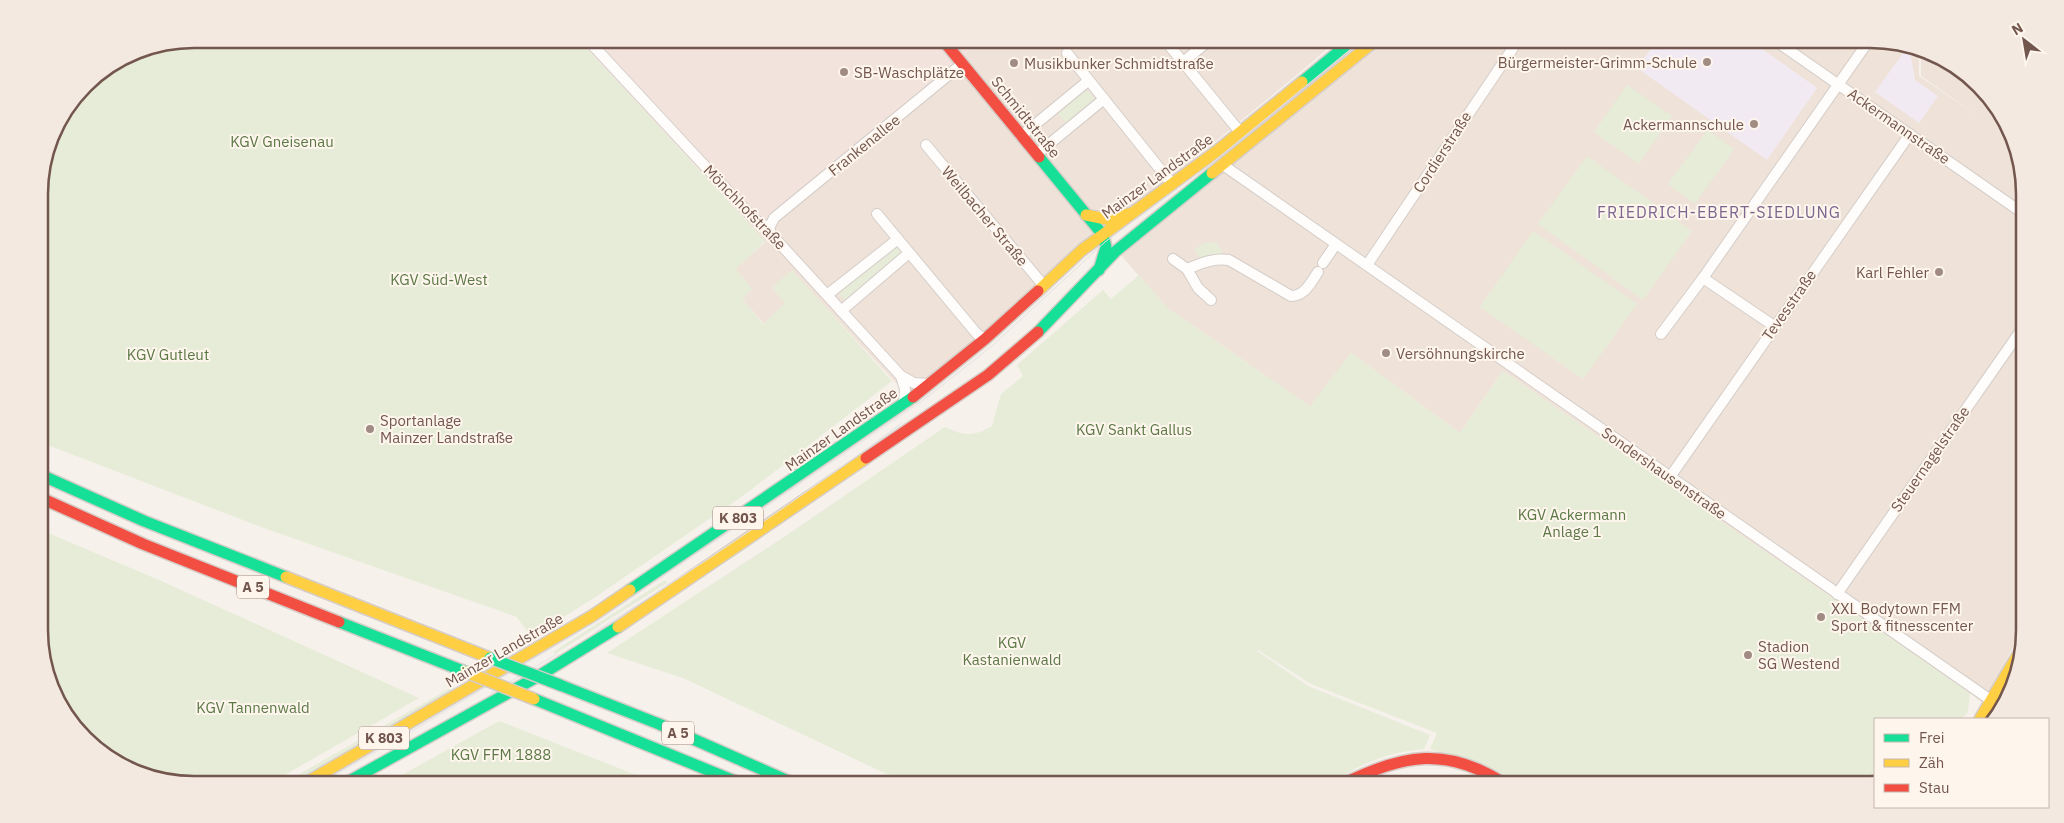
<svg xmlns="http://www.w3.org/2000/svg" width="2064" height="823" font-family="'IBM Plex Sans',sans-serif">
<style>
.residential{fill:#efe3d9}
.commercial{fill:#f3e3dd}
.education{fill:#f2eaf2}
.green{fill:#e6ecd7}
.lines{fill:none;stroke-linecap:round;stroke-linejoin:round}
.street-casing{stroke:#d5cdc8;stroke-width:12}
.fast-casing{stroke:#d6cdc8;stroke-width:14}
.slow-casing{stroke:#d6cdc8;stroke-width:14}
.jam-casing{stroke:#d6cdc8;stroke-width:14}
.street{stroke:#fefdfc;stroke-width:10}
.fast{stroke:#16e098;stroke-width:11}
.slow{stroke:#ffcf43;stroke-width:11}
.jam{stroke:#f24e42;stroke-width:11}
.tram{stroke:#e4e2e4;stroke-width:1}
.fast-bridge-casing{stroke:#d5cbc7;stroke-width:14;stroke-linecap:butt}
.slow-bridge-casing{stroke:#d5cbc7;stroke-width:14;stroke-linecap:butt}
.fast-bridge{stroke:#16e098;stroke-width:11}
.slow-bridge{stroke:#ffcf43;stroke-width:11}
.poi-dot{fill:#a18c84;stroke:#fef6ed;stroke-width:2}
.labels{text-anchor:middle;dominant-baseline:central;stroke-width:4;stroke-linejoin:round;paint-order:stroke}
.shield{fill:#fef6ed;stroke:#9d867d;stroke-width:1}
.shield-label{font-size:14px;font-weight:bold;fill:#73564d}
.poi-label{font-size:15px;fill:#73564d;stroke:#fef6ed;text-anchor:start}
.street-label{font-size:15px;fill:#73564d;stroke:#fef6ed}
.park-label{font-size:15px;fill:#5b7846;stroke:#fef6ed}
.neighbourhood-label{font-size:16px;letter-spacing:1px;fill:#7c658f;stroke:#fef6ed}
.rim{fill:none;stroke:#73564d;stroke-width:2.5}
</style>
<rect width="100%" height="100%" fill="#f6f1eb"/>
<g class="residential">
<path d="M 981,39 L 1339,39 L 1286,84 L 1163,184 L 910,398 L 792,271 L 772,288 L 786,303 L 764,324 L 741,298 L 735,269 L 765,242 L 754,229 Z"/>
<path d="M 1384,39 L 1871,39 L 1919,47 L 1919,76 L 1978,116 L 1921,76 L 1921,47 L 1957,65 L 1993,99 L 2024,173 L 2025,623 L 1984,704 L 1970,693 L 1503,371 L 1460,433 L 1351,353 L 1311,407 L 1166,307 L 1120,254 Z"/>
</g>
<path class="commercial" d="M 578,39 L 981,39 L 754,229 Z"/>
<g class="education">
<path d="M 1658,39 L 1748,39 L 1817,88 L 1767,160 L 1637,68 Z"/>
<path d="M 1909,45 L 1915,80 L 1938,96 L 1919,123 L 1875,92 Z"/>
</g>
<g class="green">
<path d="M 193,39 L 578,39 L 765,241 L 736,269 L 752,289 L 742,299 L 763,324 L 785,303 L 772,288 L 792,270 L 892,381 L 744,495 L 594,598 L 531,637 L 517,617 L 261,527 L 40,442 L 39,183 L 55,125 L 91,77 L 134,50 Z"/>
<path d="M 1627,85 L 1672,116 L 1639,164 L 1594,132 Z"/>
<path d="M 1086,89 L 1095,99 L 1066,123 L 1058,114 Z"/>
<path d="M 1708,130 L 1734,149 L 1695,204 L 1668,184 Z"/>
<path d="M 1587,156 L 1692,231 L 1643,300 L 1538,224 Z"/>
<path d="M 1533,231 L 1637,304 L 1583,379 L 1480,307 Z"/>
<path d="M 1211,242 L 1217,243 L 1223,253 L 1200,258 L 1195,250 L 1203,243 Z"/>
<path d="M 891,247 L 897,247 L 901,252 L 901,257 L 849,300 L 844,299 L 838,293 L 840,288 Z"/>
<path d="M 1139,275 L 1166,307 L 1310,406 L 1351,353 L 1460,433 L 1503,371 L 1970,693 L 1968,712 L 1961,719 L 1875,719 L 1875,784 L 1516,784 L 1502,773 L 1430,749 L 1437,733 L 1311,684 L 1258,650 L 1257,651 L 1308,686 L 1430,735 L 1424,749 C 1382,753 1364,763 1329,784 L 908,784 L 683,678 L 607,653 L 787,535 L 945,427 C 964,436 973,437 992,426 L 1001,394 L 1023,376 L 1017,365 L 1103,290 L 1111,299 Z"/>
<path d="M 41,530 L 159,580 L 419,698 L 269,784 L 193,784 L 143,776 L 77,731 L 42,660 Z"/>
<path d="M 665,580 L 666,582 L 670,581 L 555,654 L 553,652 Z"/>
<path d="M 452,687 L 460,689 L 294,784 L 282,784 Z"/>
<path d="M 499,721 L 659,784 L 386,784 Z"/>
</g>
<g class="lines">
<defs>
<g id="street">
<path d="M 587,39 L 754,219 L 769,228 L 771,234 L 901,376 L 914,383 L 929,384"/>
<path d="M 1164,39 L 1240,132"/>
<path d="M 1773,39 L 2024,214"/>
<path d="M 1640,40 L 1641,39"/>
<path d="M 1067,53 L 1172,184"/>
<path d="M 1183,62 L 1211,39"/>
<path d="M 1021,136 L 1088,81"/>
<path d="M 926,145 L 1044,286"/>
<path d="M 1037,154 L 1104,99"/>
<path d="M 1223,165 L 1992,701"/>
<path d="M 877,214 L 977,334 L 985,339"/>
<path d="M 769,228 L 774,218 L 962,64"/>
<path d="M 1173,259 L 1187,269 L 1198,288 L 1211,300"/>
<path d="M 1323,263 L 1336,244"/>
<path d="M 1367,265 L 1519,39"/>
<path d="M 1187,269 C 1202,263 1213,258 1229,260 L 1291,296 C 1305,296 1311,282 1318,272"/>
<path d="M 1703,278 L 1774,326"/>
<path d="M 827,295 L 898,239"/>
<path d="M 841,311 L 909,253"/>
<path d="M 1661,334 L 1703,278 L 1870,39"/>
<path d="M 901,376 L 905,389 L 904,404"/>
<path d="M 1670,477 L 1910,134"/>
<path d="M 1837,594 L 2024,326"/>
</g>
<g id="fast">
<path d="M 1302,82 L 1354,39"/>
<path d="M 1039,157 L 1103,235 L 1106,247 L 1099,270"/>
<path d="M 1038,332 L 1116,251 L 1212,173"/>
<path d="M 41,475 L 144,521 L 286,577"/>
<path d="M 630,590 L 913,397"/>
<path d="M 339,622 L 466,672"/>
<path d="M 560,685 L 659,724 L 795,784"/>
<path d="M 534,699 L 742,784"/>
<path d="M 344,784 L 537,677 L 618,627"/>
</g>
<g id="slow">
<path d="M 1212,173 L 1377,39"/>
<path d="M 1086,215 L 1111,220 L 1128,214"/>
<path d="M 1038,291 L 1082,250 L 1217,151 L 1302,82"/>
<path d="M 286,577 L 490,658"/>
<path d="M 618,627 L 866,458"/>
<path d="M 1980,719 L 2022,648"/>
<path d="M 304,784 L 592,616 L 630,590"/>
</g>
<g id="jam">
<path d="M 942,39 L 1039,157"/>
<path d="M 913,397 L 985,339 L 1038,291"/>
<path d="M 866,458 L 988,375 L 1038,332"/>
<path d="M 41,498 L 143,544 L 339,622"/>
<path d="M 1343,784 C 1403,754 1447,746 1505,784"/>
</g>
</defs>
<use href="#street" class="street-casing"/>
<use href="#fast" class="fast-casing"/>
<use href="#slow" class="slow-casing"/>
<use href="#jam" class="jam-casing"/>
<use href="#street" class="street"/>
<use href="#fast" class="fast"/>
<use href="#slow" class="slow"/>
<use href="#jam" class="jam"/>
<g class="tram">
<path d="M 596,631 C 701,566 803,496 902,423"/>
<path d="M 491,693 L 557,654"/>
<path d="M 319,784 L 407,734 L 597,621 L 922,401 L 992,346 L 1105,242 L 1212,163 L 1363,39"/>
</g>
<defs>
<path id="fast-bridge" d="M 490,658 L 560,685"/>
<path id="slow-bridge" d="M 466,672 L 534,699"/>
</defs>
<use href="#fast-bridge" class="fast-bridge-casing"/>
<use href="#slow-bridge" class="slow-bridge-casing"/>
<use href="#fast-bridge" class="fast-bridge"/>
<use href="#slow-bridge" class="slow-bridge"/>
</g>
<g class="poi-dot">
<circle cx="1707" cy="62" r="5"/>
<circle cx="1014" cy="63" r="5"/>
<circle cx="844" cy="72" r="5"/>
<circle cx="1754" cy="124" r="5"/>
<circle cx="1939" cy="272" r="5"/>
<circle cx="1386" cy="353" r="5"/>
<circle cx="370" cy="429" r="5"/>
<circle cx="1821" cy="617" r="5"/>
<circle cx="1748" cy="655" r="5"/>
</g>
<g class="labels">
<g class="shield">
<rect x="713" y="506.5" width="50" height="23" rx="4"/>
<rect x="237" y="575.5" width="32" height="23" rx="4"/>
<rect x="662" y="721.5" width="32" height="23" rx="4"/>
<rect x="359" y="726.5" width="50" height="23" rx="4"/>
</g>
<g class="shield-label">
<text x="738" y="518">K 803</text>
<text x="253" y="587">A 5</text>
<text x="678" y="733">A 5</text>
<text x="384" y="738">K 803</text>
</g>
<g class="poi-label">
<text x="1697" y="62" text-anchor="end">Bürgermeister-Grimm-Schule</text>
<text x="1024" y="63">Musikbunker Schmidtstraße</text>
<text x="854" y="72">SB-Waschplätze</text>
<text x="1744" y="124" text-anchor="end">Ackermannschule</text>
<text x="1929" y="272" text-anchor="end">Karl Fehler</text>
<text x="1396" y="353">Versöhnungskirche</text>
<text x="380" y="420">Sportanlage<tspan x="380" dy="17">Mainzer Landstraße</tspan></text>
<text x="1831" y="608">XXL Bodytown FFM<tspan x="1831" dy="17">Sport &amp; fitnesscenter</tspan></text>
<text x="1758" y="646">Stadion<tspan x="1758" dy="17">SG Westend</tspan></text>
</g>
<g class="street-label">
<text transform="translate(1026 117) rotate(51)">Schmidtstraße</text>
<text transform="translate(1899 126) rotate(35)">Ackermannstraße</text>
<text transform="translate(864 145) rotate(-39)">Frankenallee</text>
<text transform="translate(1442 152) rotate(-57)">Cordierstraße</text>
<text transform="translate(1157 176) rotate(-36)">Mainzer Landstraße</text>
<text transform="translate(745 207) rotate(46)">Mönchhofstraße</text>
<text transform="translate(985 216) rotate(50)">Weilbacher Straße</text>
<text transform="translate(1789 305) rotate(-55)">Tevesstraße</text>
<text transform="translate(841 429) rotate(-35)">Mainzer Landstraße</text>
<text transform="translate(1930 459) rotate(-55)">Steuernagelstraße</text>
<text transform="translate(1664 473) rotate(35)">Sondershausenstraße</text>
<text transform="translate(504 650) rotate(-30)">Mainzer Landstraße</text>
</g>
<g class="park-label">
<text x="282" y="141">KGV Gneisenau</text>
<text x="439" y="279">KGV Süd-West</text>
<text x="168" y="354">KGV Gutleut</text>
<text x="1134" y="429">KGV Sankt Gallus</text>
<text x="1572" y="514">KGV Ackermann<tspan x="1572" dy="17">Anlage 1</tspan></text>
<text x="1012" y="642">KGV<tspan x="1012" dy="17">Kastanienwald</tspan></text>
<text x="253" y="707">KGV Tannenwald</text>
<text x="501" y="754">KGV FFM 1888</text>
</g>
<g class="neighbourhood-label">
<text x="1719" y="212">FRIEDRICH-EBERT-SIEDLUNG</text>
</g>
</g>
<path d="M0 0H2064V823H0ZM194 48H1870A146 146 0 0 1 2016 194V630A146 146 0 0 1 1870 776H194A146 146 0 0 1 48 630V194A146 146 0 0 1 194 48Z" fill="#f3e9e0" fill-rule="evenodd"/>
<path class="rim" d="M194 48H1870A146 146 0 0 1 2016 194V630A146 146 0 0 1 1870 776H194A146 146 0 0 1 48 630V194A146 146 0 0 1 194 48Z"/>
<rect x="1874" y="718" width="175" height="90" fill="#fef6ed" stroke="#c6b6ad"/>
<rect x="1884" y="734" width="25" height="8" fill="#16e098" stroke="#c6b6ad"/>
<text x="1919" y="743" font-size="15" fill="#73564d">Frei</text>
<rect x="1884" y="759" width="25" height="8" fill="#ffcf43" stroke="#c6b6ad"/>
<text x="1919" y="768" font-size="15" fill="#73564d">Zäh</text>
<rect x="1884" y="784" width="25" height="8" fill="#f24e42" stroke="#c6b6ad"/>
<text x="1919" y="793" font-size="15" fill="#73564d">Stau</text>
<g transform="translate(2024 40) rotate(329)" stroke="#fef6ed" stroke-width="4" paint-order="stroke">
<path d="M0-4L9 19L0 12L-9 19Z" fill="#73564d"/>
<text y="-8" font-size="14" font-weight="bold" text-anchor="middle" fill="#73564d">N</text>
</g>
</svg>
